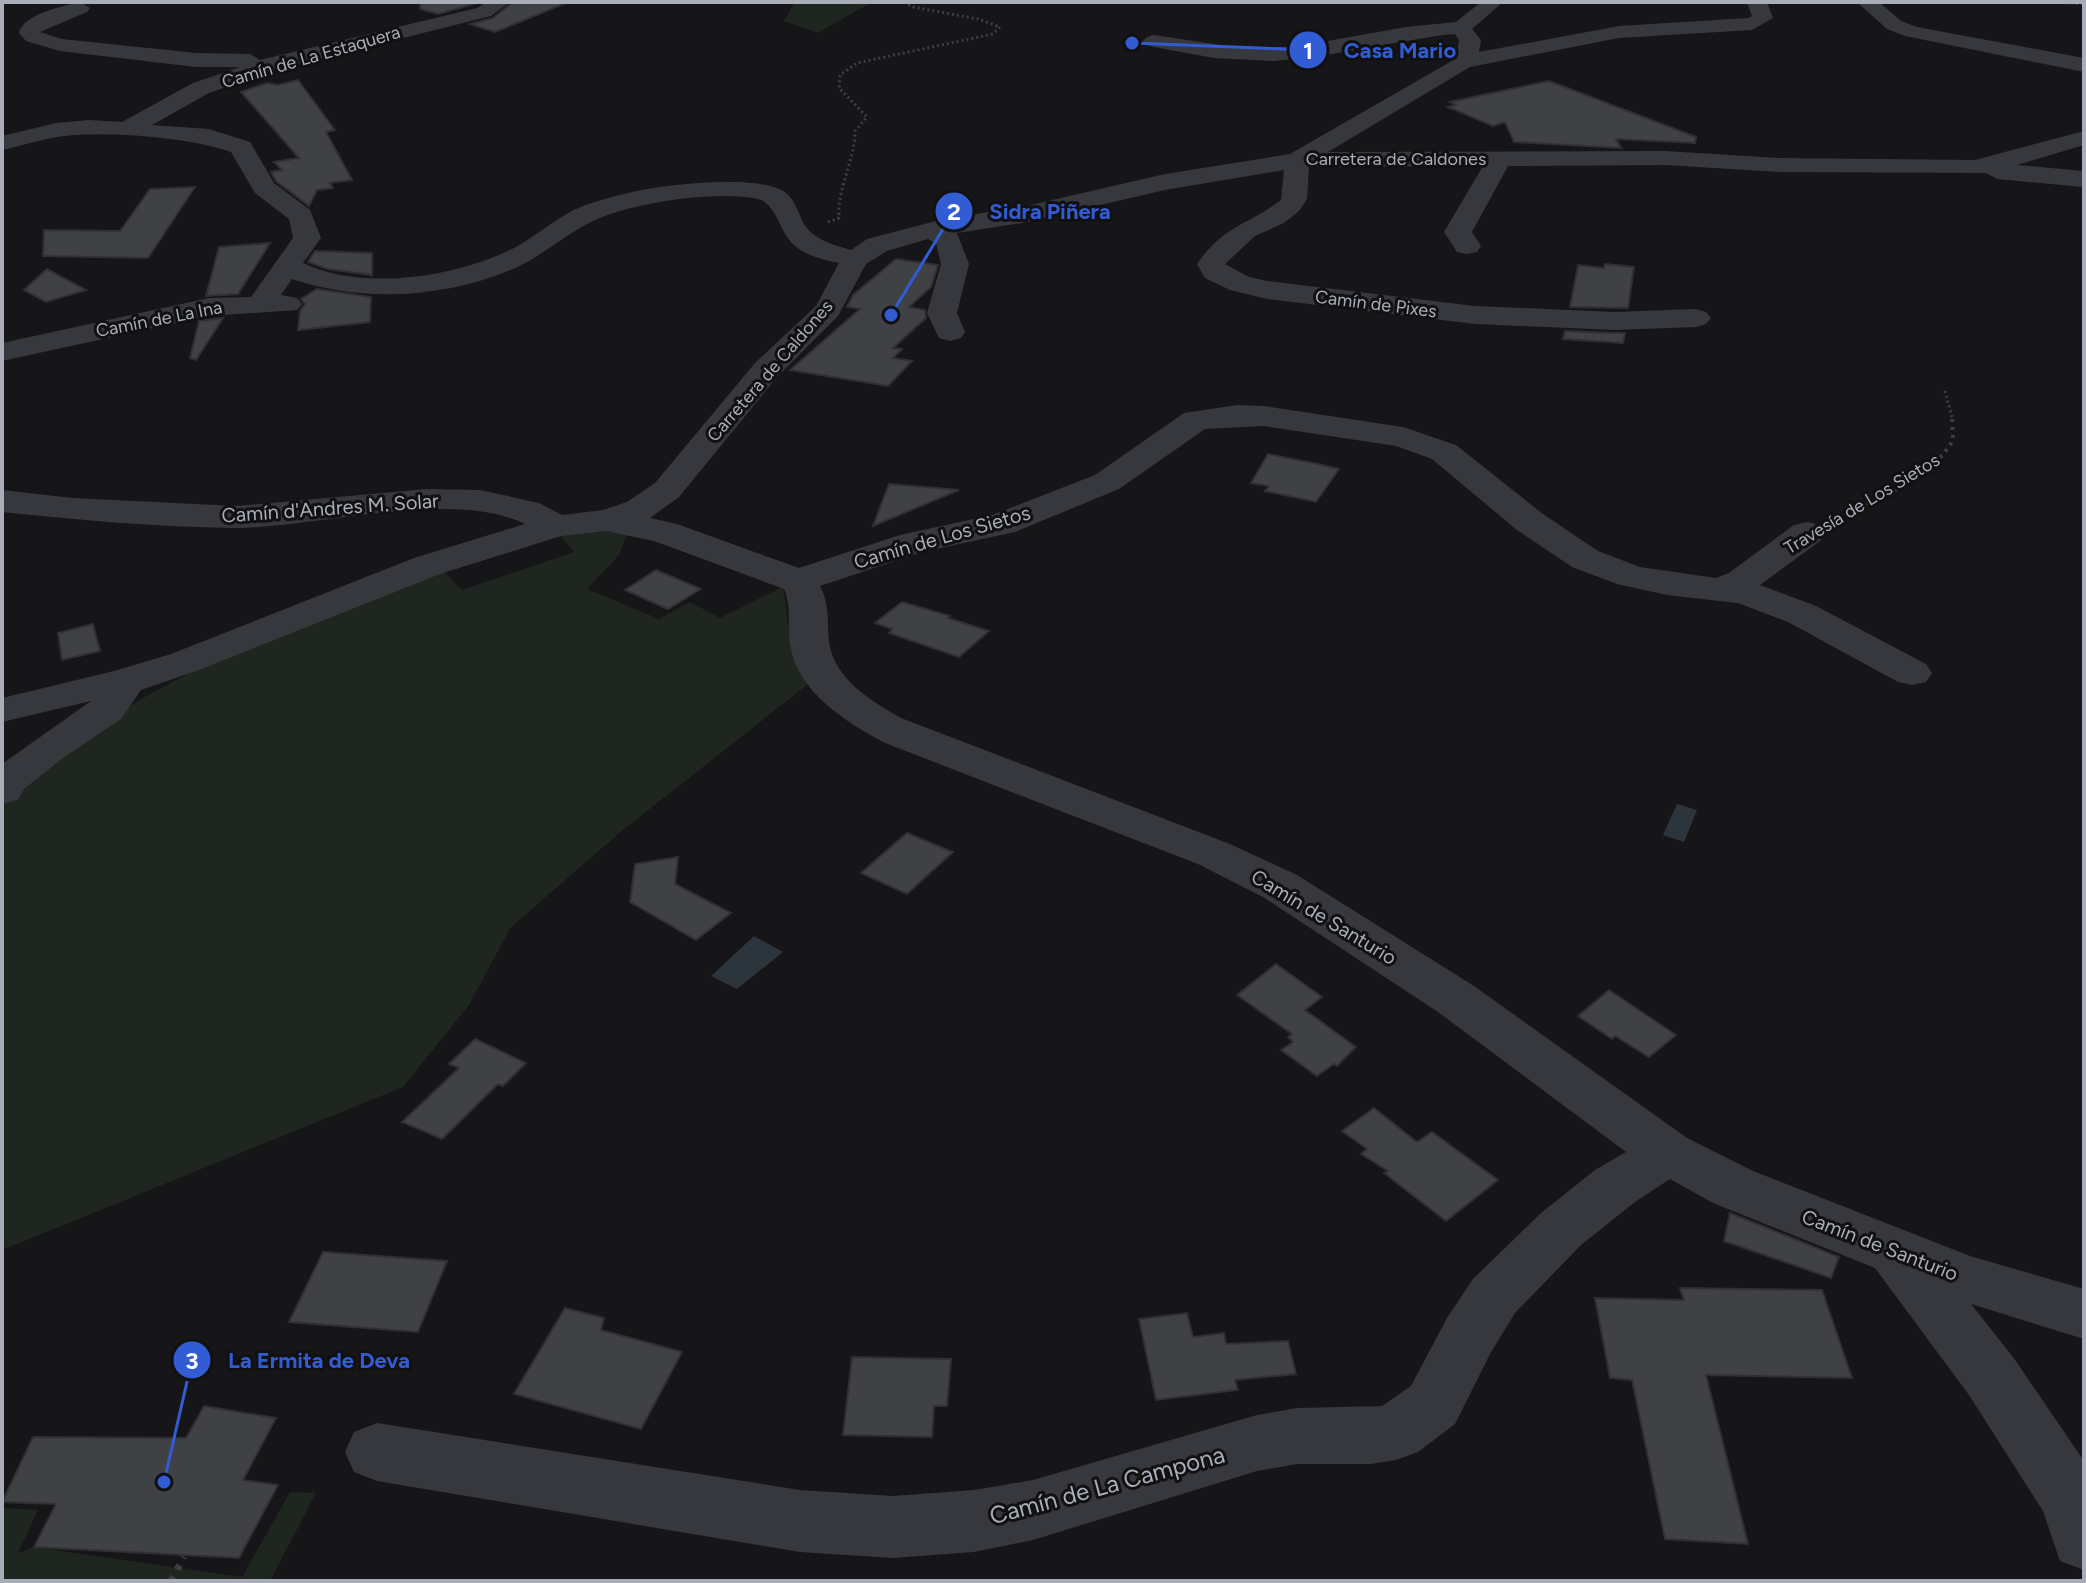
<svg xmlns="http://www.w3.org/2000/svg" width="2086" height="1583" font-family="Figtree,sans-serif">
<style>
.green{fill:#1e261f}
.water{fill:#2c353c}
.building{fill:#404145;stroke:#303034;stroke-width:2}
.lines{fill:none;stroke-linecap:round;stroke-linejoin:round}
.path-far2{stroke:#3d3f44;stroke-width:3;stroke-dasharray:2 3;stroke-linecap:butt}
.path-far1{stroke:#3d3f44;stroke-width:4;stroke-dasharray:3 5;stroke-linecap:butt}
.path{stroke:#3d3f44;stroke-width:7;stroke-dasharray:5 8;stroke-linecap:butt}
.minor{fill:#37383d;fill-rule:evenodd}
.labels{text-anchor:middle;dominant-baseline:central;stroke-width:6;stroke-linejoin:round;paint-order:stroke}
.far-street-label{font-size:18px;fill:#a8adb8;stroke:#111113}
.street-label{font-size:20px;fill:#a8adb8;stroke:#111113}
.near-street-label{font-size:24px;fill:#a8adb8;stroke:#111113}
.leader{fill:none;stroke:#325cd3;stroke-width:3}
.callout-dot{fill:#325cd3;stroke:#111113;stroke-width:3}
.mark-label{font-size:24px;text-anchor:middle;font-weight:bold;fill:#fff}
.callout-label{font-size:22px;text-anchor:middle;font-weight:bold;fill:#325cd3;stroke:#111113;stroke-width:6;stroke-linejoin:round;paint-order:stroke}
</style>
<rect width="100%" height="100%" fill="#161618"/>
<g class="green">
<path d="M 795,2 L 872,2 L 818,33 L 784,21 Z"/>
<path d="M 628,531 L 619,555 L 587,589 L 659,619 L 690,602 L 720,618 L 783,587 L 792,653 L 807,685 L 623,830 L 511,927 L 469,1005 L 403,1087 L 2,1250 L 2,805 C 120,684 287,630 440,568 L 462,590 L 574,552 L 558,533 Z"/>
<path d="M 290,1492 L 316,1493 L 270,1581 L 2,1581 L 2,1508 L 38,1510 L 18,1553 L 34,1547 L 242,1577 Z"/>
</g>
<g class="water">
<path d="M 1677,804 L 1697,810 L 1684,842 L 1663,835 Z"/>
<path d="M 754,936 L 783,952 L 737,989 L 711,976 Z"/>
</g>
<g class="building">
<path d="M 421,2 L 481,2 L 438,14 L 420,9 Z"/>
<path d="M 513,2 L 566,2 L 566,3 L 495,32 L 470,24 L 493,18 Z"/>
<path d="M 298,80 L 335,130 L 326,132 L 352,180 L 330,183 L 333,188 L 317,190 L 309,206 L 276,181 L 271,172 L 282,170 L 274,162 L 299,158 L 241,92 L 267,83 L 278,85 Z"/>
<path d="M 1549,81 L 1696,137 L 1695,143 L 1616,139 L 1621,148 L 1514,142 L 1505,122 L 1493,126 L 1448,107 L 1456,105 L 1450,102 Z"/>
<path d="M 195,187 L 148,258 L 43,256 L 44,230 L 120,231 L 150,189 Z"/>
<path d="M 270,243 L 238,294 L 206,296 L 219,247 Z"/>
<path d="M 315,251 L 372,253 L 372,275 L 328,269 L 308,262 Z"/>
<path d="M 896,259 L 938,265 L 931,287 L 909,307 L 925,310 L 926,318 L 893,348 L 902,349 L 893,358 L 912,361 L 888,386 L 790,370 L 860,309 L 847,307 L 853,295 Z"/>
<path d="M 1605,264 L 1634,267 L 1628,308 L 1570,307 L 1578,265 L 1604,268 Z"/>
<path d="M 47,269 L 86,290 L 46,302 L 24,290 Z"/>
<path d="M 317,289 L 371,297 L 370,322 L 298,330 L 300,311 L 305,304 L 301,299 Z"/>
<path d="M 223,318 L 196,360 L 190,358 L 199,321 Z"/>
<path d="M 1565,331 L 1614,333 L 1625,333 L 1623,343 L 1563,339 Z"/>
<path d="M 1268,454 L 1318,464 L 1339,469 L 1316,502 L 1265,491 L 1269,486 L 1251,483 Z"/>
<path d="M 889,484 L 959,490 L 873,526 Z"/>
<path d="M 656,570 L 701,589 L 668,609 L 625,590 Z"/>
<path d="M 902,602 L 950,616 L 948,618 L 989,631 L 959,657 L 889,633 L 892,629 L 875,623 Z"/>
<path d="M 93,624 L 100,651 L 62,660 L 58,633 Z"/>
<path d="M 907,833 L 953,852 L 907,894 L 861,873 Z"/>
<path d="M 678,857 L 675,884 L 731,913 L 696,940 L 630,902 L 635,864 Z"/>
<path d="M 1276,964 L 1322,997 L 1305,1010 L 1356,1047 L 1337,1066 L 1334,1064 L 1317,1076 L 1281,1050 L 1293,1042 L 1288,1037 L 1292,1034 L 1237,995 Z"/>
<path d="M 1609,990 L 1676,1035 L 1649,1057 L 1615,1036 L 1612,1039 L 1578,1016 Z"/>
<path d="M 475,1039 L 526,1063 L 503,1086 L 498,1084 L 442,1139 L 402,1122 L 459,1068 L 449,1064 Z"/>
<path d="M 1374,1108 L 1417,1142 L 1432,1132 L 1498,1180 L 1446,1221 L 1384,1173 L 1388,1171 L 1361,1154 L 1367,1149 L 1342,1131 Z"/>
<path d="M 1730,1213 L 1839,1257 L 1831,1278 L 1724,1241 Z"/>
<path d="M 323,1252 L 447,1261 L 418,1332 L 289,1322 Z"/>
<path d="M 1680,1288 L 1822,1290 L 1852,1378 L 1706,1375 L 1748,1544 L 1665,1539 L 1632,1380 L 1610,1378 L 1595,1298 L 1684,1300 Z"/>
<path d="M 565,1308 L 604,1318 L 601,1330 L 682,1352 L 641,1429 L 514,1394 Z"/>
<path d="M 1187,1313 L 1193,1337 L 1224,1333 L 1226,1344 L 1288,1341 L 1296,1374 L 1235,1380 L 1238,1390 L 1156,1400 L 1139,1319 Z"/>
<path d="M 852,1357 L 951,1359 L 947,1406 L 934,1406 L 932,1437 L 843,1435 Z"/>
<path d="M 204,1406 L 276,1418 L 243,1480 L 278,1485 L 239,1558 L 34,1547 L 56,1504 L 2,1502 L 33,1437 L 186,1438 Z"/>
</g>
<g class="lines">
<g class="path-far2">
<path d="M 2056,2 L 2084,4"/>
<path d="M 828,222 L 839,218 C 837,187 855,161 855,131 L 867,117 L 839,88 L 840,75 L 857,63 L 993,34 L 1000,27 L 978,19 L 913,7 L 904,2"/>
<path d="M 1945,391 L 1952,417"/>
</g>
<path class="path-far1" d="M 1837,518 C 1876,499 1931,479 1953,440 L 1952,415"/>
<path class="path" d="M 171,1581 L 184,1557"/>
<g class="minor">
<path d="M 80,2 L 90,8 L 87,12 L 40,32 L 62,39 L 196,53 L 250,54 L 260,60 L 477,8 L 486,2 L 510,2 L 491,16 L 279,69 L 209,93 L 152,125 L 209,129 L 250,142 L 274,183 L 310,210 L 321,238 L 303,263 C 364,292 458,277 516,247 C 539,234 558,216 583,206 C 632,188 687,181 739,182 C 753,183 774,184 786,193 C 796,201 798,213 804,224 C 814,240 834,245 851,250 L 867,239 L 944,219 L 1022,207 L 1165,174 L 1290,154 L 1450,62 L 1457,55 L 1459,40 L 1455,34 L 1442,35 L 1314,57 L 1274,61 L 1214,58 L 1154,47 L 1147,45 L 1143,41 L 1147,37 L 1154,35 L 1234,47 L 1294,47 L 1406,27 L 1456,22 L 1481,2 L 1503,2 L 1472,29 L 1481,40 L 1479,52 L 1619,26 L 1748,18 L 1752,16 L 1747,2 L 1767,2 L 1773,18 L 1752,30 L 1619,38 L 1470,67 L 1328,152 L 1665,151 L 1779,158 L 1975,160 L 2084,131 L 2084,145 L 2017,165 L 2084,171 L 2084,187 L 1997,179 L 1986,173 L 1779,172 L 1665,165 L 1508,166 L 1472,232 L 1481,246 L 1477,252 L 1467,254 L 1457,252 L 1444,232 L 1483,166 L 1309,167 L 1307,199 L 1299,211 L 1284,223 L 1255,236 L 1225,264 L 1249,277 L 1267,281 L 1475,306 L 1614,312 L 1696,309 L 1706,312 L 1711,318 L 1706,324 L 1696,327 L 1614,330 L 1475,324 L 1267,299 L 1230,290 L 1205,278 L 1197,264 C 1225,224 1247,226 1281,200 L 1284,170 L 1165,190 L 1022,223 L 957,233 L 969,264 L 957,313 L 965,332 L 961,338 L 950,341 L 939,338 L 927,313 L 941,264 L 936,243 L 928,239 L 887,251 L 866,264 L 838,316 L 777,377 L 679,497 L 650,518 L 677,524 L 799,568 L 900,535 L 992,515 L 1095,475 L 1184,413 L 1237,405 L 1264,406 L 1403,427 L 1456,445 L 1543,514 L 1598,551 L 1640,567 L 1716,578 L 1729,573 L 1794,525 L 1807,522 L 1820,525 L 1825,533 L 1820,541 L 1760,585 L 1816,606 L 1926,664 L 1932,673 L 1926,682 L 1912,685 L 1898,682 L 1788,622 L 1738,603 L 1667,595 L 1617,584 L 1572,567 L 1517,530 L 1432,459 L 1396,446 L 1264,426 L 1205,429 L 1119,489 L 1015,532 L 922,552 L 820,586 C 830,604 827,623 829,642 C 835,680 871,701 901,718 L 1230,844 L 1297,875 L 1474,986 L 1687,1138 L 1753,1171 L 1970,1256 L 2084,1289 L 2084,1339 L 1971,1304 L 2013,1357 L 2084,1461 L 2084,1570 L 2060,1561 L 2043,1511 L 1969,1395 L 1875,1268 L 1713,1203 L 1670,1179 L 1635,1202 L 1581,1245 L 1515,1313 L 1490,1354 L 1455,1424 L 1418,1452 L 1396,1460 L 1370,1464 L 1297,1464 L 1257,1471 L 1033,1540 L 974,1552 L 893,1558 L 800,1552 L 377,1481 L 354,1472 L 345,1452 L 354,1432 L 377,1423 L 800,1490 L 893,1496 L 974,1490 L 1033,1480 L 1257,1415 L 1297,1408 L 1382,1406 L 1411,1386 L 1447,1318 L 1473,1279 L 1541,1213 L 1595,1170 L 1626,1152 L 1438,1012 L 1263,897 L 1198,864 L 885,743 C 846,722 797,692 790,644 C 787,625 792,607 784,589 L 654,541 L 606,531 L 561,536 L 440,574 L 199,670 L 141,690 L 121,719 L 63,758 L 24,789 L 18,800 L 2,804 L 2,764 L 91,701 L 2,722 L 2,698 L 114,671 L 171,654 L 414,558 L 525,524 C 451,488 317,528 234,528 C 157,527 79,520 2,512 L 2,490 L 73,498 L 236,506 L 427,489 L 480,490 L 539,503 L 562,515 L 603,510 L 627,502 L 655,483 L 755,363 L 816,306 L 839,263 C 824,260 806,256 794,245 C 780,233 776,203 758,199 C 716,190 629,203 591,222 C 563,236 541,257 513,269 C 444,298 363,303 292,279 L 281,295 L 297,298 L 302,304 L 297,310 L 209,316 L 2,361 L 2,343 L 209,298 L 251,297 L 293,238 L 289,219 L 255,193 L 231,152 C 188,137 103,130 57,137 C 39,140 20,146 2,150 L 2,136 L 56,123 L 89,120 L 122,122 L 193,83 L 240,67 L 196,67 L 60,51 L 26,41 L 19,33 C 23,14 63,6 80,2 Z"/>
<path d="M 1857,2 L 1879,2 L 1901,21 L 1917,27 L 2084,58 L 2084,72 L 1905,36 L 1887,29 Z"/>
</g>
</g>
<g class="labels">
<g class="far-street-label">
<text transform="translate(311 57) rotate(-16)">Camín de La Estaquera</text>
<text x="1396" y="159">Carretera de Caldones</text>
<text transform="translate(1376 304) rotate(7)">Camín de Pixes</text>
<text transform="translate(159 319) rotate(-11)">Camín de La Ina</text>
<text transform="translate(770 371) rotate(-49)">Carretera de Caldones</text>
<text transform="translate(1862 504) rotate(-31)">Travesía de Los Sietos</text>
</g>
<g class="street-label">
<text transform="translate(330 508) rotate(-4)">Camín d'Andres M. Solar</text>
<text transform="translate(942 537) rotate(-16)">Camín de Los Sietos</text>
<text transform="translate(1324 917) rotate(31)">Camín de Santurio</text>
<text transform="translate(1880 1245) rotate(21)">Camín de Santurio</text>
</g>
<g class="near-street-label">
<text transform="translate(1107 1485) rotate(-15)">Camín de La Campona</text>
</g>
</g>
<path class="leader" d="M1132 43L1308 50M891 315L954 211M164 1482L192 1360"/>
<g class="callout-dot">
<circle cx="1132" cy="43" r="8"/>
<circle cx="891" cy="315" r="8"/>
<circle cx="164" cy="1482" r="8"/>
<circle cx="1308" cy="50" r="20"/>
<circle cx="954" cy="211" r="20"/>
<circle cx="192" cy="1360" r="20"/>
</g>
<g class="mark-label">
<text x="1308" y="59">1</text>
<text x="954" y="220">2</text>
<text x="192" y="1369">3</text>
</g>
<g class="callout-label">
<text x="1400" y="58">Casa Mario</text>
<text x="1050" y="219">Sidra Piñera</text>
<text x="319" y="1368">La Ermita de Deva</text>
</g>
<rect width="2086" height="1583" fill="none" stroke="#a8adb8" stroke-width="8"/>
</svg>
